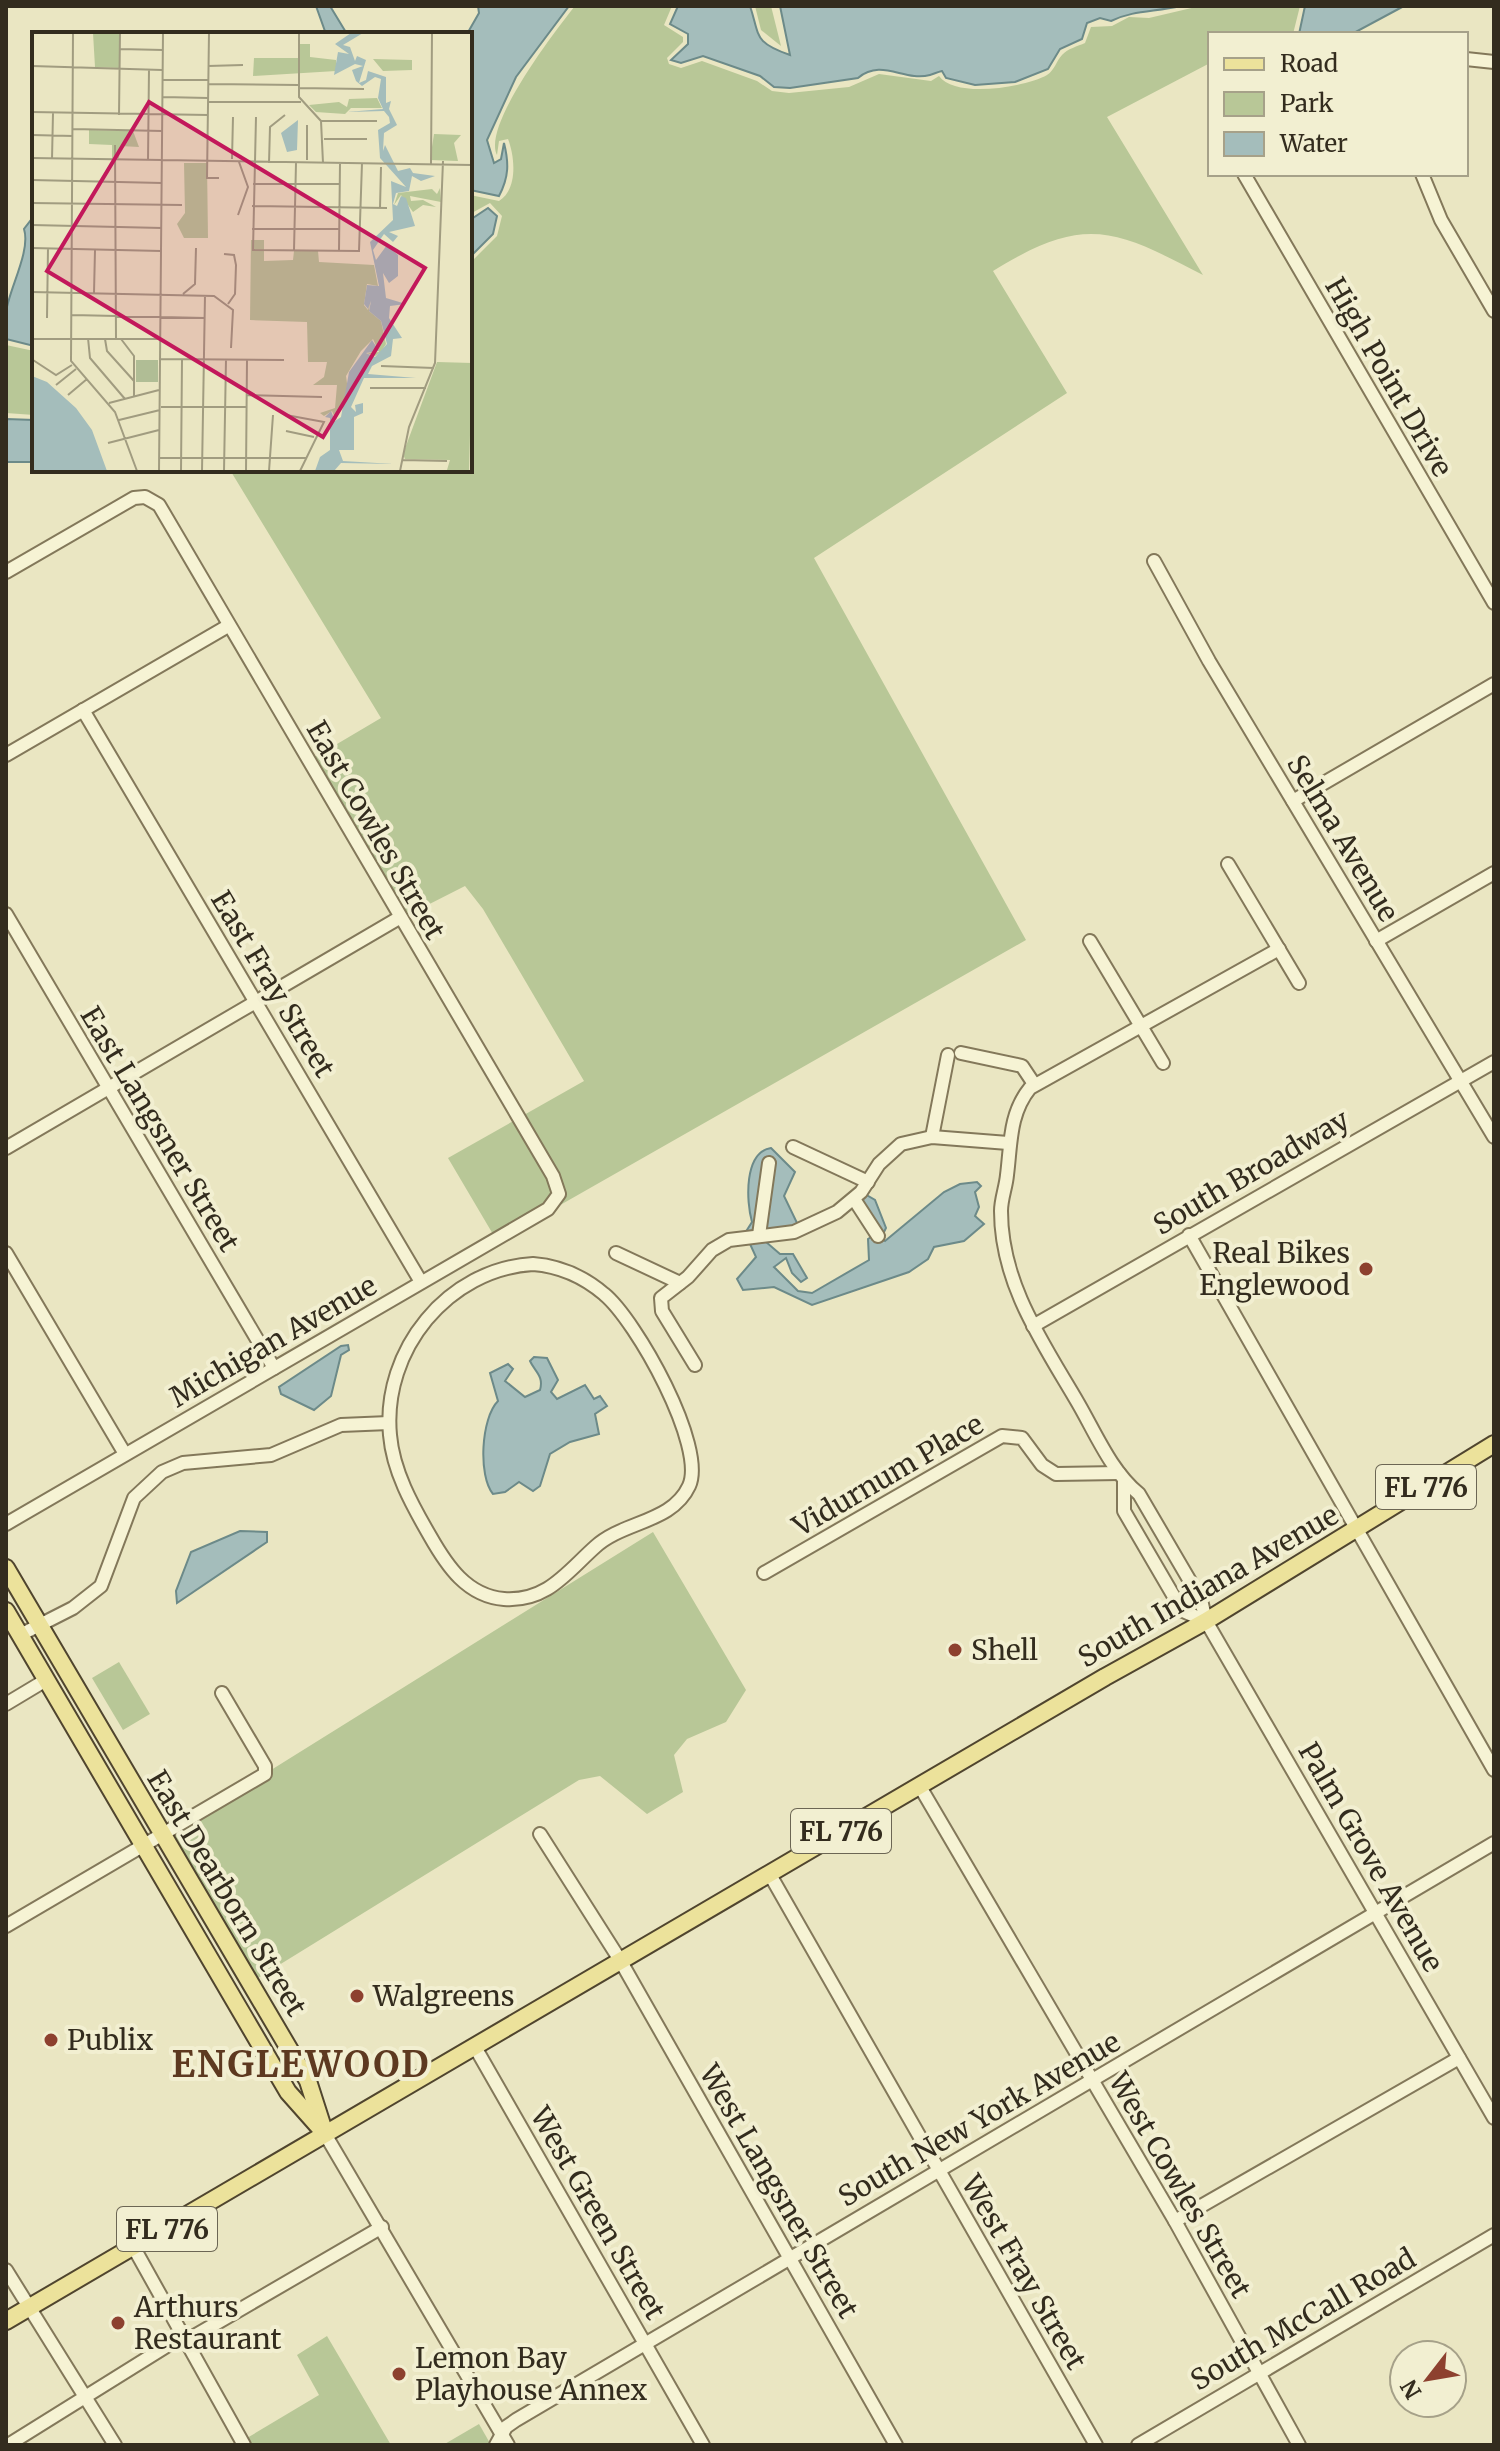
<svg xmlns="http://www.w3.org/2000/svg" width="1500" height="2451" font-family="Merriweather,serif">
<style>
.green{fill:#b8c797}
.water{fill:#a4bdbb;stroke:#6c8a89;stroke-width:2}
.lines{fill:none;stroke-linecap:round;stroke-linejoin:round}
.minor-casing{stroke:#83785a;stroke-width:16}
.major-casing{stroke:#50452e;stroke-width:20}
.minor{stroke:#f6f3d4;stroke-width:12}
.major{stroke:#ece29b;stroke-width:16}
.poi-dot{fill:#8d412f;stroke:#f2efd1;stroke-width:3}
.labels{text-anchor:middle;dominant-baseline:central;stroke-width:8;stroke-linejoin:round;paint-order:stroke}
.shield{fill:#f2efd1;stroke:#6c6654;stroke-width:2}
.shield-label{font-size:26px;font-weight:bold;fill:#332c1e}
.street-label{font-size:28px;fill:#332c1e;stroke:#f2efd1}
.poi-label{font-size:28px;fill:#332c1e;stroke:#f2efd1;text-anchor:start}
.district-label{font-size:36px;font-weight:bold;letter-spacing:2px;fill:#5d3920;stroke:#f2efd1}
.inset-road{fill:none;stroke:#a19c80;stroke-width:2}
.view{fill:#c2185b;fill-opacity:0.15;stroke:#c2185b;stroke-width:4}
.inset-edge{fill:none;stroke:#332c1e;stroke-width:4}
</style>
<rect width="100%" height="100%" fill="#eae6c2"/>
<g class="green">
<path d="M 575,6 L 672,6 L 664,25 L 683,37 L 683,42 L 667,58 L 669,64 L 681,68 L 702,61 L 757,81 L 772,91 L 789,93 L 849,87 L 879,74 L 931,81 L 939,76 C 955,99 1026,87 1047,75 C 1055,70 1056,61 1062,55 C 1067,49 1078,46 1085,43 L 1091,27 L 1112,26 L 1129,17 L 1149,18 L 1200,6 L 1300,6 L 1293,34 L 1210,34 L 1210,63 L 1107,117 L 1203,275 C 1113,228 1084,215 993,271 L 1067,393 L 814,558 L 1026,940 L 497,1241 L 448,1158 L 584,1081 L 483,909 L 465,886 L 402,918 L 310,760 L 381,718 L 230,470 L 470,470 L 470,263 L 497,236 L 502,216 L 490,203 L 470,214 L 470,195 L 499,201 C 518,189 515,157 508,139 L 499,141 L 497,155 C 482,126 555,31 575,6 Z"/>
<path d="M 755,6 L 771,6 L 781,46 L 761,30 Z"/>
<path d="M 6,345 L 34,351 L 34,415 L 6,413 Z"/>
<path d="M 653,1532 L 746,1690 L 726,1722 L 687,1739 L 674,1755 L 683,1792 L 647,1814 L 600,1776 L 579,1780 L 258,1978 L 170,1833 Z"/>
<path d="M 119,1662 L 150,1714 L 123,1730 L 92,1678 Z"/>
<path d="M 327,2336 L 391,2445 L 251,2445 L 247,2438 L 319,2395 L 297,2355 Z"/>
<path d="M 479,2424 L 491,2445 L 443,2445 Z"/>
</g>
<g class="water">
<path d="M 316,6 L 330,6 L 347,34 L 326,34 Z"/>
<path d="M 478,6 L 569,6 L 516,77 L 487,140 L 494,163 L 501,159 L 504,143 C 509,163 509,177 499,196 L 470,190 L 470,34 L 467,34 L 479,13 Z"/>
<path d="M 678,6 L 750,6 C 760,36 753,42 790,55 L 780,6 L 1180,6 C 1156,12 1133,10 1111,21 L 1100,18 L 1087,23 L 1082,39 L 1060,49 L 1048,69 L 1015,82 L 975,85 L 946,78 L 942,71 C 937,72 934,74 930,75 C 904,82 882,58 858,78 L 790,88 L 774,87 L 760,76 L 703,56 L 681,63 L 671,60 L 688,44 L 688,34 L 670,24 Z"/>
<path d="M 1305,6 L 1404,6 L 1352,34 L 1299,34 Z"/>
<path d="M 488,208 L 497,216 L 493,234 L 470,257 L 470,220 Z"/>
<path d="M 34,216 L 34,346 L 6,339 C 6,330 5,321 6,312 C 9,289 31,251 24,229 Z"/>
<path d="M 6,419 L 34,420 L 34,462 L 6,462 Z"/>
<path d="M 771,1148 L 795,1172 L 784,1196 L 799,1227 L 768,1235 L 766,1242 L 780,1254 L 793,1254 L 807,1278 L 801,1282 L 792,1273 L 786,1258 L 774,1267 L 798,1291 L 812,1293 L 869,1260 L 868,1239 L 876,1234 L 855,1203 L 863,1193 L 875,1200 L 886,1228 L 881,1238 L 885,1241 L 944,1192 L 960,1184 L 977,1182 L 981,1186 L 975,1192 L 979,1207 L 975,1216 L 984,1224 L 964,1241 L 934,1247 L 928,1259 L 909,1272 L 812,1305 L 774,1287 L 743,1290 L 737,1279 L 756,1257 L 745,1233 L 752,1222 C 746,1201 744,1152 771,1148 Z"/>
<path d="M 348,1345 L 349,1350 L 341,1355 L 331,1396 L 314,1410 L 281,1394 L 279,1387 L 341,1346 Z"/>
<path d="M 534,1357 L 547,1358 L 558,1380 L 551,1392 L 557,1399 L 585,1385 L 594,1399 L 600,1396 L 607,1406 L 595,1414 L 599,1434 L 570,1442 L 550,1454 L 540,1486 L 533,1491 L 519,1482 L 505,1492 L 493,1494 C 478,1476 481,1418 498,1401 L 490,1373 L 508,1364 L 513,1369 L 505,1381 L 525,1397 L 540,1390 C 544,1376 535,1372 530,1361 Z"/>
<path d="M 240,1531 L 267,1532 L 267,1542 L 177,1603 L 176,1591 L 191,1552 Z"/>
</g>
<g class="lines">
<defs>
<g id="minor">
<path d="M 1466,59 L 1494,62"/>
<path d="M 1244,174 L 1494,603"/>
<path d="M 1422,174 L 1441,220 L 1494,311"/>
<path d="M 1154,561 L 1209,661 L 1494,1137"/>
<path d="M 6,572 L 134,498 L 145,497 L 159,505 L 553,1176 L 559,1194 L 548,1209 L 6,1524"/>
<path d="M 83,710 L 421,1282"/>
<path d="M 6,755 L 228,626"/>
<path d="M 1293,801 L 1494,684"/>
<path d="M 1228,864 L 1299,983"/>
<path d="M 6,914 L 274,1368"/>
<path d="M 1090,941 L 1163,1063"/>
<path d="M 1376,941 L 1494,873"/>
<path d="M 1279,949 L 1030,1088 C 1009,1114 1011,1144 1007,1175 C 1006,1187 1001,1199 1001,1211 C 1001,1284 1043,1343 1078,1403 C 1096,1434 1111,1471 1139,1494 L 1201,1600 L 1206,1621 L 1494,2118"/>
<path d="M 961,1053 L 1022,1066 L 1034,1084"/>
<path d="M 932,1137 L 948,1055"/>
<path d="M 793,1147 L 868,1182"/>
<path d="M 6,1148 L 399,918"/>
<path d="M 854,1199 L 878,1236"/>
<path d="M 759,1235 L 769,1163"/>
<path d="M 1189,1235 L 1494,1770"/>
<path d="M 6,1253 L 125,1454"/>
<path d="M 616,1253 L 680,1283"/>
<path d="M 533,1264 C 559,1266 584,1277 604,1294 C 636,1320 707,1447 689,1486 C 672,1523 623,1521 595,1547 C 567,1572 547,1602 504,1599 C 467,1596 447,1566 430,1536 C 412,1505 393,1471 390,1435 C 382,1350 448,1269 533,1264 Z"/>
<path d="M 1033,1326 L 1494,1062"/>
<path d="M 695,1365 L 662,1311 L 661,1298 L 688,1277 L 712,1250 L 729,1240 L 794,1232 L 837,1212 L 861,1192 L 879,1164 L 901,1144 L 932,1137 L 1008,1143"/>
<path d="M 1124,1482 L 1124,1511 L 1173,1595 L 1183,1611 L 1206,1621"/>
<path d="M 764,1573 L 1002,1436 L 1022,1438 L 1042,1465 L 1056,1474 L 1119,1473"/>
<path d="M 20,1635 L 73,1608 L 101,1586 L 134,1498 L 162,1472 L 183,1463 L 271,1455 L 341,1425 L 389,1423"/>
<path d="M 6,1704 L 46,1680"/>
<path d="M 919,1785 L 1175,2221 L 1299,2445"/>
<path d="M 540,1834 L 620,1960 L 896,2445"/>
<path d="M 769,1873 L 1096,2445"/>
<path d="M 6,1926 L 265,1774 L 265,1766 L 222,1693"/>
<path d="M 475,2047 L 703,2445"/>
<path d="M 325,2134 L 508,2445"/>
<path d="M 1175,2221 L 1459,2058"/>
<path d="M 134,2248 L 244,2445"/>
<path d="M 6,2270 L 115,2445"/>
<path d="M 8,2445 L 170,2344 L 191,2338 L 382,2227"/>
<path d="M 496,2445 L 506,2427 L 516,2420 L 1494,1843"/>
<path d="M 1138,2445 L 1494,2235"/>
</g>
<g id="major">
<path d="M 6,1568 L 308,2081 L 325,2134"/>
<path d="M 6,1611 L 288,2092 L 320,2128"/>
<path d="M 6,2321 L 1105,1677 L 1206,1621 L 1494,1444"/>
</g>
</defs>
<use href="#minor" class="minor-casing"/>
<use href="#major" class="major-casing"/>
<use href="#minor" class="minor"/>
<use href="#major" class="major"/>
</g>
<g class="poi-dot">
<circle cx="1366" cy="1269" r="8"/>
<circle cx="955" cy="1650" r="8"/>
<circle cx="357" cy="1996" r="8"/>
<circle cx="51" cy="2040" r="8"/>
<circle cx="118" cy="2323" r="8"/>
<circle cx="399" cy="2374" r="8"/>
</g>
<g class="labels">
<g class="shield">
<rect x="1376" y="1465" width="100" height="44" rx="6"/>
<rect x="791" y="1809" width="100" height="44" rx="6"/>
<rect x="117" y="2207" width="100" height="44" rx="6"/>
</g>
<g class="shield-label">
<text x="1426" y="1487">FL 776</text>
<text x="841" y="1831">FL 776</text>
<text x="167" y="2229">FL 776</text>
</g>
<g class="street-label">
<text transform="translate(1389 377) rotate(60)">High Point Drive</text>
<text transform="translate(376 830) rotate(60)">East Cowles Street</text>
<text transform="translate(1343 838) rotate(59)">Selma Avenue</text>
<text transform="translate(273 984) rotate(59)">East Fray Street</text>
<text transform="translate(160 1129) rotate(59)">East Langsner Street</text>
<text transform="translate(1251 1172) rotate(-30)">South Broadway</text>
<text transform="translate(273 1341) rotate(-30)">Michigan Avenue</text>
<text transform="translate(888 1475) rotate(-30)">Vidurnum Place</text>
<text transform="translate(1208 1586) rotate(-30)">South Indiana Avenue</text>
<text transform="translate(1371 1857) rotate(60)">Palm Grove Avenue</text>
<text transform="translate(227 1893) rotate(59)">East Dearborn Street</text>
<text transform="translate(979 2119) rotate(-30)">South New York Avenue</text>
<text transform="translate(1180 2185) rotate(60)">West Cowles Street</text>
<text transform="translate(779 2191) rotate(60)">West Langsner Street</text>
<text transform="translate(598 2213) rotate(60)">West Green Street</text>
<text transform="translate(1024 2272) rotate(60)">West Fray Street</text>
<text transform="translate(1303 2319) rotate(-30)">South McCall Road</text>
</g>
<g class="poi-label">
<text x="1350" y="1253" text-anchor="end">Real Bikes<tspan x="1350" dy="32">Englewood</tspan></text>
<text x="971" y="1650">Shell</text>
<text x="373" y="1996">Walgreens</text>
<text x="67" y="2040">Publix</text>
<text x="134" y="2307">Arthurs<tspan x="134" dy="32">Restaurant</tspan></text>
<text x="415" y="2358">Lemon Bay<tspan x="415" dy="32">Playhouse Annex</tspan></text>
</g>
<g class="district-label">
<text x="301" y="2064">ENGLEWOOD</text>
</g>
</g>
<g transform="translate(32 32)">
<rect width="440" height="440" fill="#eae6c2"/>
<path d="M 61,1 L 88,1 L 88,36 L 63,35 ZM 267,12 L 278,12 L 278,25 L 304,28 L 304,39 L 221,44 L 222,26 L 266,26 ZM 341,27 L 380,28 L 380,38 L 351,39 ZM 345,66 L 350,76 L 319,76 L 313,82 L 284,80 L 277,73 L 307,70 L 315,75 L 317,67 ZM 57,98 L 101,99 L 107,115 L 88,114 L 87,126 L 80,126 L 80,113 L 57,112 ZM 402,102 L 429,103 L 422,111 L 426,129 L 398,128 ZM 152,131 L 175,131 L 176,206 L 152,206 L 145,192 L 153,181 ZM 408,156 L 409,170 L 378,164 L 379,169 L 391,168 L 404,175 L 391,173 L 381,180 L 369,163 L 362,173 L 366,161 L 400,157 L 405,162 ZM 219,208 L 232,208 L 232,229 L 261,228 L 262,219 L 286,219 L 287,230 L 342,233 L 346,254 L 335,252 L 332,273 L 336,278 L 338,269 L 337,279 L 349,289 L 354,312 L 349,320 L 343,324 L 335,321 L 347,320 L 341,307 L 329,319 L 314,344 L 316,358 L 304,388 L 300,379 L 292,384 L 288,381 L 303,376 L 305,353 L 281,353 L 292,345 L 295,330 L 276,330 L 275,290 L 218,288 ZM 405,330 L 440,331 L 437,439 L 415,438 L 418,428 L 373,427 L 371,422 Z" fill="#b8c797"/>
<path d="M 104,328 L 126,328 L 126,350 L 104,350 Z" fill="#b0bd95"/>
<path d="M 319,1 L 331,1 L 311,13 L 318,15 L 323,29 L 325,24 L 334,28 L 327,51 L 334,48 L 336,39 L 354,45 L 354,71 L 359,69 L 357,77 L 365,93 L 352,101 L 351,119 L 353,113 L 366,139 L 378,136 L 381,141 L 403,144 L 389,149 L 380,144 L 377,159 L 364,161 L 361,172 L 365,174 L 369,164 L 374,166 L 383,194 L 357,200 L 366,204 L 361,210 L 352,202 L 341,218 L 344,228 L 355,213 L 366,223 L 366,244 L 357,251 L 351,241 L 354,266 L 374,272 L 358,274 L 357,286 L 370,306 L 361,307 L 359,324 L 340,334 L 336,342 L 384,346 L 332,346 L 319,375 L 324,380 L 323,373 L 331,371 L 331,381 L 322,385 L 322,418 L 307,418 L 311,429 L 362,432 L 309,431 L 302,439 L 283,439 L 288,425 L 298,418 L 298,386 L 293,385 L 299,379 L 303,389 L 309,385 L 317,340 L 340,308 L 347,319 L 334,321 L 343,325 L 355,312 L 349,289 L 337,279 L 339,269 L 336,277 L 332,272 L 335,253 L 347,254 L 338,210 L 361,188 L 359,149 L 374,155 L 348,126 L 346,98 L 358,91 L 357,85 L 352,79 L 315,80 L 351,77 L 346,66 L 349,47 L 343,45 L 330,54 L 324,49 L 320,38 L 331,34 L 323,32 L 302,43 L 306,20 L 317,22 L 303,12 ZM 266,88 L 265,118 L 255,120 L 249,101 ZM 0,344 L 15,350 L 44,376 L 60,398 L 75,439 L 0,439 Z" fill="#a4bdbb"/>
<path class="inset-road" d="M 41,1 L 39,329 L 83,380 L 105,439M 177,1 L 175,146 L 187,146M 267,1 L 267,65 L 289,89 L 291,131M 88,17 L 131,18M 0,34 L 130,38M 176,34 L 211,33M 131,48 L 176,48M 176,52 L 266,53M 267,56 L 332,57M 131,65 L 176,66M 176,70 L 269,70M 0,80 L 176,83M 87,83 L 88,1M 224,85 L 221,218 L 327,219 L 330,131M 289,89 L 345,89M 41,97 L 130,99M 0,103 L 41,104M 292,107 L 335,107M 83,113 L 84,307M 0,126 L 130,128M 20,127 L 21,81M 200,127 L 201,85M 116,128 L 117,37M 130,128 L 440,133M 275,128 L 275,93M 237,131 L 238,95 L 253,83M 399,132 L 400,1M 0,148 L 130,151M 221,152 L 308,152M 0,171 L 150,173M 220,174 L 355,176M 348,176 L 349,135M 206,183 L 216,155 L 207,130M 0,193 L 130,196M 220,197 L 307,197M 0,216 L 129,219M 262,218 L 264,131M 307,218 L 308,131M 192,222 L 202,223 L 204,233 L 203,262 L 196,272M 0,260 L 182,264 L 201,278 L 199,316M 62,261 L 63,218M 151,262 L 163,252 L 164,216M 40,283 L 173,286M 15,286 L 16,216M 56,306 L 58,326 L 93,367M 0,307 L 129,307M 73,307 L 75,319 L 102,349M 89,307 L 102,324 L 102,364M 129,327 L 252,328M 1,328 L 24,343 L 40,333M 349,334 L 402,336M 24,353 L 44,337M 338,356 L 394,356M 36,363 L 55,347M 215,363 L 290,365M 77,371 L 127,358M 129,375 L 214,375M 254,383 L 292,390 L 268,439M 87,388 L 128,378M 254,399 L 282,405M 76,411 L 127,398M 127,426 L 275,426M 371,428 L 415,429M 127,439 L 131,1M 149,439 L 150,328M 170,439 L 173,263M 192,439 L 194,327M 214,439 L 215,328M 237,439 L 241,383M 368,439 L 377,395 L 403,331 L 411,129"/>
<path class="view" d="M 117,70 L 393,236 L 291,405 L 15,239 Z"/>
<rect width="440" height="440" class="inset-edge"/>
</g>
<rect width="1500" height="2451" fill="none" stroke="#332c1e" stroke-width="16"/>
<rect x="1208" y="32" width="260" height="144" fill="#f2efd1" stroke="#a6a189" stroke-width="2"/>
<rect x="1224" y="58" width="40" height="12" fill="#ece29b" stroke="#a6a189" stroke-width="2"/>
<text x="1280" y="72" font-size="24" fill="#332c1e">Road</text>
<rect x="1224" y="92" width="40" height="24" fill="#b8c797" stroke="#a6a189" stroke-width="2"/>
<text x="1280" y="112" font-size="24" fill="#332c1e">Park</text>
<rect x="1224" y="132" width="40" height="24" fill="#a4bdbb" stroke="#a6a189" stroke-width="2"/>
<text x="1280" y="152" font-size="24" fill="#332c1e">Water</text>
<g transform="translate(1428 2379) rotate(239)"><circle r="38" fill="#f2efd1" stroke="#a6a189" stroke-width="2"/>
<path d="M0-6L14 30L0 20L-14 30Z" fill="#8d412f"/>
<text y="-12" font-size="22" font-weight="bold" text-anchor="middle" fill="#332c1e">N</text>
</g>
</svg>
